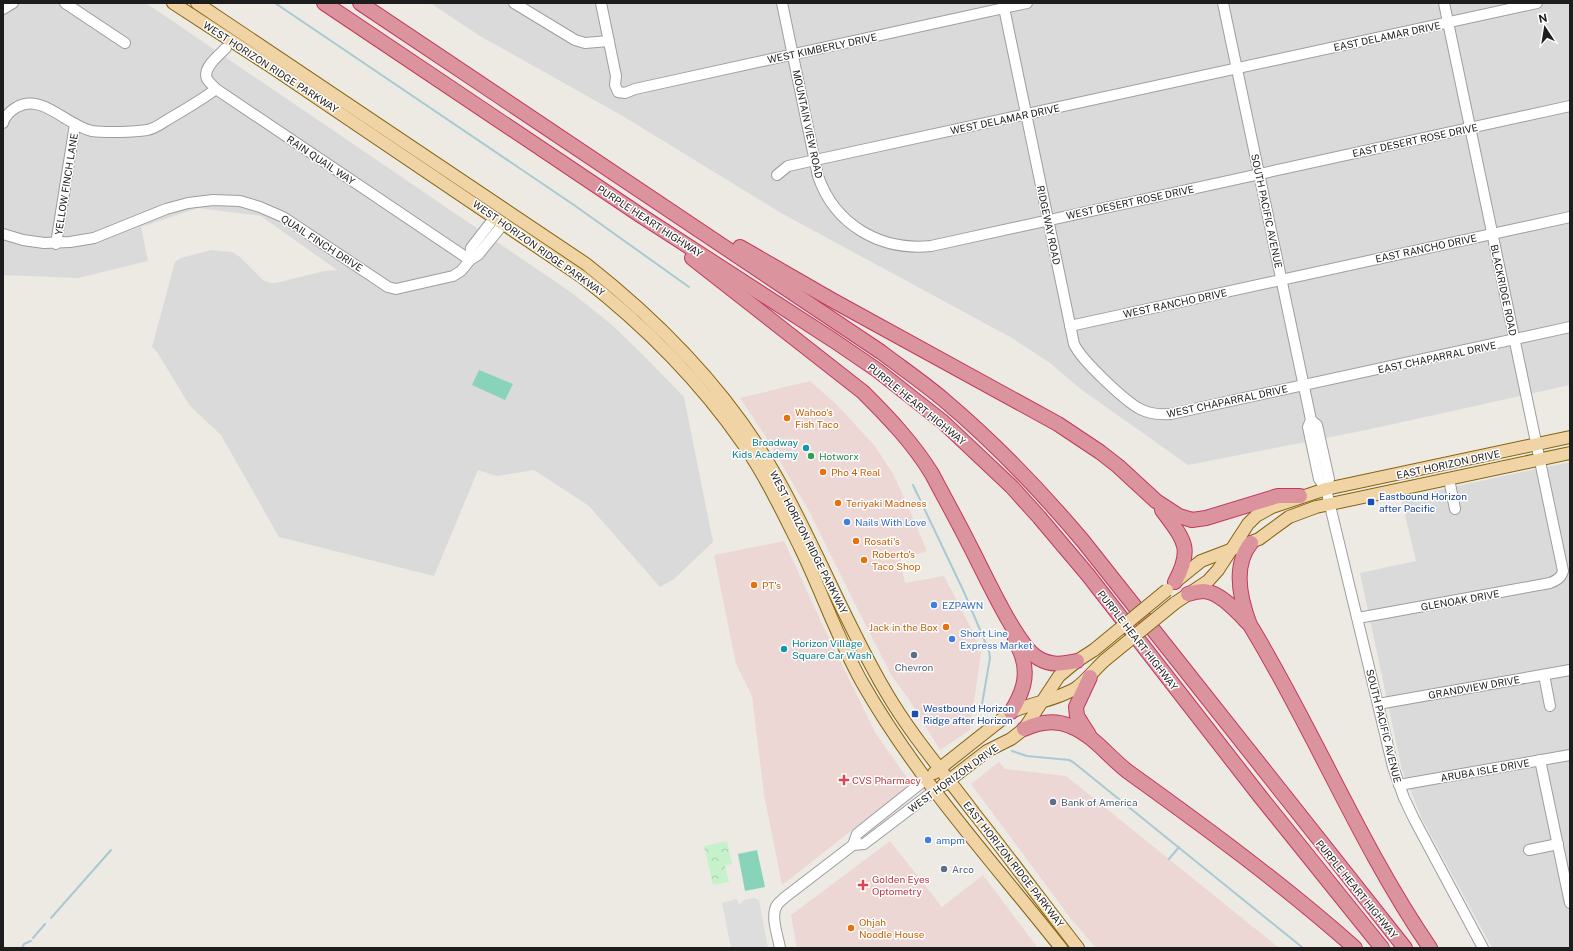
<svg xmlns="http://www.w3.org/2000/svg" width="1573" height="951" font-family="'Public Sans',sans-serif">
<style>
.residential{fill:#dbdada}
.commercial{fill:#ecd7d5}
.park{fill:url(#park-crowns)}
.pitch{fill:#8ad3bb}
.parking{fill:#ddd}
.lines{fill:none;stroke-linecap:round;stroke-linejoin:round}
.stream{stroke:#a9c9d5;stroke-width:2}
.minor-casing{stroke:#9e9e9e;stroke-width:12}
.major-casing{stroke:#846411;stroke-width:14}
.highway-casing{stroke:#c33861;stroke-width:16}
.minor{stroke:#fff;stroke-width:10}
.major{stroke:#f0d4a5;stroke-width:12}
.highway{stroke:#db949e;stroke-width:14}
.major-bridge-casing{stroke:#846411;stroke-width:14;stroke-linecap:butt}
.major-bridge{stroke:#f0d4a5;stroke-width:12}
.food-dot{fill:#e8710a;stroke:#fff;stroke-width:1.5}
.culture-dot{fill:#0f9aa8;stroke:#fff;stroke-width:1.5}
.leisure-dot{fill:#2e9e5b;stroke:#fff;stroke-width:1.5}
.transit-dot{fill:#1a4fb4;stroke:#fff;stroke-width:1.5}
.shop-dot{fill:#3f7fe0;stroke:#fff;stroke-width:1.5}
.service-dot{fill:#5c6f8a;stroke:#fff;stroke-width:1.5}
.health-dot{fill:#e0444e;stroke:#fff;stroke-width:1.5}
.labels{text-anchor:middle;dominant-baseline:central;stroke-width:3;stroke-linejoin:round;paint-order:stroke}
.street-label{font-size:10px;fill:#1d1d1d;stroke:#fff}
.food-label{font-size:10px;fill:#c56008;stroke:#fff;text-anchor:start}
.culture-label{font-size:10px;fill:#0d838f;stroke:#fff;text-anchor:end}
.leisure-label{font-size:10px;fill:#27864d;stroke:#fff;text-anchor:start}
.transit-label{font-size:10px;fill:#164399;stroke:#fff;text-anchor:start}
.shop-label{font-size:10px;fill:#366cbe;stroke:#fff;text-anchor:start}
.service-label{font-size:10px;fill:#4e5e75;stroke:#fff;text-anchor:start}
.health-label{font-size:10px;fill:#be3a42;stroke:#fff;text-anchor:start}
</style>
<defs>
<pattern id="park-crowns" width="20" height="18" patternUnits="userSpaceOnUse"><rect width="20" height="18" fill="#c5f2cb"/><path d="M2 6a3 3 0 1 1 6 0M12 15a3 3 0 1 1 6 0" fill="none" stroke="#a9cfae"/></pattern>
</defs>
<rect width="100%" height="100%" fill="#edeae4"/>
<g class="residential">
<path d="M 3,3 L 146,3 L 572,293 L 611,324 L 643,355 L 684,397 L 713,542 L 674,579 L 660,587 L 589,506 L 534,470 L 497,476 L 478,470 L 434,576 L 279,537 L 221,435 L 190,406 L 157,352 L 152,347 L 175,262 L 181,258 L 211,250 L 232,252 L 240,257 L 263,280 L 270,283 L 276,283 L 324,271 L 337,270 L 261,216 L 198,208 L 141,227 L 148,261 L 78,278 L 3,275 Z"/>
<path d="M 430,3 L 1570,3 L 1570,385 L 1366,430 L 1188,465 L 1082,390 L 1050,363 L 1012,338 L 781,213 L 621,115 L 480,36 Z"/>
<path d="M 1570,462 L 1570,948 L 1492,948 L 1422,819 L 1402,770 L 1360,573 L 1416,561 L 1401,498 Z"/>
</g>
<g class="commercial">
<path d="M 810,381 L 836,404 L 875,446 L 893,474 L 904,497 L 927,551 L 900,560 L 905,583 L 944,576 L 975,636 L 981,653 L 970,730 L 940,750 L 908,698 L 891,675 L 850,594 L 809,511 L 764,434 L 740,398 Z"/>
<path d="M 784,541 L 824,628 L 876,734 L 908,779 L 906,788 L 782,885 L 764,794 L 752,696 L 736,664 L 714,555 Z"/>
<path d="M 999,762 L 1005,769 L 1066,776 L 1279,948 L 1096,948 L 1071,919 L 971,784 Z"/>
<path d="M 890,841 L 942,907 L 983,875 L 1038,948 L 797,948 L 791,915 Z"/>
</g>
<path class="park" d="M 727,841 L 732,864 L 725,866 L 729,882 L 713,885 L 704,846 Z"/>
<g class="pitch">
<path d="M 479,370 L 513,384 L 505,400 L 472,385 Z"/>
<path d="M 757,850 L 765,887 L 745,891 L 738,854 Z"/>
</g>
<path class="parking" d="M 754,898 L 759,900 L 768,948 L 731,948 L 722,903 L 737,899 L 739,905 L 744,900 Z"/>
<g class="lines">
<g class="stream">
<path d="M 275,3 L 574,205 L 689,287"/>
<path d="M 913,485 L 964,592 L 989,651 L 990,658 L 981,710"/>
<path d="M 1012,751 L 1027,756 L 1069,760 L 1073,762 L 1303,948"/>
<path d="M 1169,859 L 1179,847"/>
<path d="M 51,918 L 111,850"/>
<path d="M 33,938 L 45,924"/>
<path d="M 22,948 L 24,944 L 31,941"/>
</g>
<defs>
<g id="minor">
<path d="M 65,3 L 125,43"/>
<path d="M 514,3 L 575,40 L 585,43 L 609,41"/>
<path d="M 601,3 L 616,76 L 615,85 L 618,92 L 625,93 L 635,89 L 1027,3"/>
<path d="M 782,3 L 818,176 C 835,225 880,251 931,246 L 1570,106"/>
<path d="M 1003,3 L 1074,344 C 1081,360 1125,401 1140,409 C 1150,414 1160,415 1171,414 L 1570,327"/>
<path d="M 1223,3 L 1311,420 L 1308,427 L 1319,479 L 1326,489 L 1393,767 L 1404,798 L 1414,819 L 1483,948"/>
<path d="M 3,9 L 13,3"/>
<path d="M 226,48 C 219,55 202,68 207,79 C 209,82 213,86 216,89 L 470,260"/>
<path d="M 3,123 C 5,116 10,111 17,107 C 43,93 67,126 92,131 C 106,133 134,132 147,130 C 154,129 161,124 167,120 C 184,110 200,101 216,89"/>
<path d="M 777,175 L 788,166 L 1537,3"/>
<path d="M 3,234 L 23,240 L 44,243 L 70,242 L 94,238 L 166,209 L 188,203 L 213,200 L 240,201 L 260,207 L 283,217 L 388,287 L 396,289 L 453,276 L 461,271 L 470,260 L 478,255 L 504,223"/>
<path d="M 56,244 L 75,124"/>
<path d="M 470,260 L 471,248 L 495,217"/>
<path d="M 1070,326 L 1570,217"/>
<path d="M 1311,420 L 1317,425 L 1329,479 L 1326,489"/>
<path d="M 1449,479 L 1455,509"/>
<path d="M 1358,618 L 1550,583 C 1557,580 1561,578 1563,571 L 1444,3"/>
<path d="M 1544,675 L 1550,706"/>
<path d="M 1378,704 L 1570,670"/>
<path d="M 1540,760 L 1570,903"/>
<path d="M 1399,785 L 1570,755"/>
<path d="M 853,845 L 864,844 L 935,790"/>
<path d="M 1529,850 L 1558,844"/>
<path d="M 780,948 C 778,936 770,916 777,905 C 779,902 782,900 784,898 L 853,845 L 857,834 L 926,779"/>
</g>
<g id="major">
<path d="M 173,3 L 270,66 L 582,277 C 644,325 699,380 744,445 C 766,477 783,513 800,547 C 822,592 838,640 863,684 C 918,780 993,862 1061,948"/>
<path d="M 197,3 L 586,264 C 661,323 729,392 776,476 C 816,546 845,623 886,692 C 911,735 944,773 974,813 C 1009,857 1043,903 1078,948"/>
<path d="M 1175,582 L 1201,561 L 1259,539 L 1289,517 L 1316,507 L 1570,453"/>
<path d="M 1175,603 L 1208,581 L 1218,570 L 1248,524 L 1256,516 L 1272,507 L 1326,489 L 1570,437"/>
<path d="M 934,773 L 1011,712 C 1031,703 1057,700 1076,688 C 1087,680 1095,669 1105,660"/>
<path d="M 943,785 L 987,751 L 1011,739 L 1024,729 L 1059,676 L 1077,661 L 1094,650"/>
</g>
<g id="highway">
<path d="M 324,3 L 640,215 L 833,340 L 877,370 L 943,422 L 1012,487 L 1039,517 L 1088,575 L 1259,795 L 1382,948"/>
<path d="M 360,3 L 881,352 C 902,368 924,383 944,400 C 995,443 1040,490 1083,541 L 1405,948"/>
<path d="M 740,247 L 832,300 L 1058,424 L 1100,452 L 1118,466 L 1156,501 L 1179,516 L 1192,520 L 1206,518 L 1278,496 L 1300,496"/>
<path d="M 692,258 L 863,392 C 889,418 913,443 932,474 C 944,497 957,520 969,544 C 983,570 1016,645 1038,658 C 1051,666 1063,664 1077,661"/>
<path d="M 1162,510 C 1183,539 1194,547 1175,582"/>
<path d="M 1251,543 C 1232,566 1240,599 1250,625 C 1314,730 1360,846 1430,948"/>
<path d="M 1188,594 C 1194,592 1199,591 1204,591 C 1219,592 1237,611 1247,622"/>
<path d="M 1011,712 C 1022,694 1029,677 1022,656 C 1020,650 1017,645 1015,639"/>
<path d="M 1024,729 C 1039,722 1054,719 1070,726 C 1093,735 1108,756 1127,771 C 1205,827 1283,884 1355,948"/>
<path d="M 1089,735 L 1077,716 L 1076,707 L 1090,677"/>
</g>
</defs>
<use href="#minor" class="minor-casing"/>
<use href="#major" class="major-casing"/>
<use href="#highway" class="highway-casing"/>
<use href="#minor" class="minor"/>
<use href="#major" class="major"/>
<use href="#highway" class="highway"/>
<defs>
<g id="major-bridge">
<path d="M 1094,650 L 1167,590"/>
<path d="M 1105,660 L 1175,603"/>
</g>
</defs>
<use href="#major-bridge" class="major-bridge-casing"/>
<use href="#major-bridge" class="major-bridge"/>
</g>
<g class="food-dot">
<circle cx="787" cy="418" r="4"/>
<circle cx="823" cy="472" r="4"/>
<circle cx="838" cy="503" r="4"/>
<circle cx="856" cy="541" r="4"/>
<circle cx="864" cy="560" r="4"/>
<circle cx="754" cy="585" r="4"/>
<circle cx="946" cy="627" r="4"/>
<circle cx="851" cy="928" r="4"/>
</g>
<g class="culture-dot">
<circle cx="806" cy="448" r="4"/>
<circle cx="784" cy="649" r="4"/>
</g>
<circle class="leisure-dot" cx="811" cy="456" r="4"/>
<g class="transit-dot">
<rect x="1367" y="498" width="8" height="8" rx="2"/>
<rect x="911" y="710" width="8" height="8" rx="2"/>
</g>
<g class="shop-dot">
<circle cx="847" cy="522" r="4"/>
<circle cx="934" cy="605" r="4"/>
<circle cx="952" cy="639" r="4"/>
<circle cx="928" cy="840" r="4"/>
</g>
<g class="service-dot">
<circle cx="914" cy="655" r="4"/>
<circle cx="1053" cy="802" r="4"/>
<circle cx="944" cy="869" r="4"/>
</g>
<g class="health-dot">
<path d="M842 774h4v4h4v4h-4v4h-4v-4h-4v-4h4z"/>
<path d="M861 879h4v4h4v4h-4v4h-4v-4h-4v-4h4z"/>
</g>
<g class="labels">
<g class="street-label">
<text transform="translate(1387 36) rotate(-12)">EAST DELAMAR DRIVE</text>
<text transform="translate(822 48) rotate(-12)">WEST KIMBERLY DRIVE</text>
<text transform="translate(271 67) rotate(33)">WEST HORIZON RIDGE PARKWAY</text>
<text transform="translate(1005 119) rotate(-12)">WEST DELAMAR DRIVE</text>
<text transform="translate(808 124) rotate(78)">MOUNTAIN VIEW ROAD</text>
<text transform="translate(1415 140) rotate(-12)">EAST DESERT ROSE DRIVE</text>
<text transform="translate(321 160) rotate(34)">RAIN QUAIL WAY</text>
<text transform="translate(66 184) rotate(-81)">YELLOW FINCH LANE</text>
<text transform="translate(1130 202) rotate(-12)">WEST DESERT ROSE DRIVE</text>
<text transform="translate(1267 211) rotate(78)">SOUTH PACIFIC AVENUE</text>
<text transform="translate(650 221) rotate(33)">PURPLE HEART HIGHWAY</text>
<text transform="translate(1049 225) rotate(78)">RIDGEWAY ROAD</text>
<text transform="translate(322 243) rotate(33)">QUAIL FINCH DRIVE</text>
<text transform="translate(539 248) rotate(35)">WEST HORIZON RIDGE PARKWAY</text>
<text transform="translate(1426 248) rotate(-12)">EAST RANCHO DRIVE</text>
<text transform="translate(1504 290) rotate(78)">BLACKRIDGE ROAD</text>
<text transform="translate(1175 303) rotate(-12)">WEST RANCHO DRIVE</text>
<text transform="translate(1437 357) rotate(-12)">EAST CHAPARRAL DRIVE</text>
<text transform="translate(1227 401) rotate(-12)">WEST CHAPARRAL DRIVE</text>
<text transform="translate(917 404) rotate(39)">PURPLE HEART HIGHWAY</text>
<text transform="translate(1448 464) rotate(-12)">EAST HORIZON DRIVE</text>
<text transform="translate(809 542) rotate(63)">WEST HORIZON RIDGE PARKWAY</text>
<text transform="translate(1460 600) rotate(-10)">GLENOAK DRIVE</text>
<text transform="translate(1138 640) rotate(52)">PURPLE HEART HIGHWAY</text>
<text transform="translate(1474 687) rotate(-10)">GRANDVIEW DRIVE</text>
<text transform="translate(1384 726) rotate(76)">SOUTH PACIFIC AVENUE</text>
<text transform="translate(1485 770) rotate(-10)">ARUBA ISLE DRIVE</text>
<text transform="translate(953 778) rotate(-36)">WEST HORIZON DRIVE</text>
<text transform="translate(1014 864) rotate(52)">EAST HORIZON RIDGE PARKWAY</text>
<text transform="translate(1357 889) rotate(51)">PURPLE HEART HIGHWAY</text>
</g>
<g class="food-label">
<text x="795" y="412">Wahoo's<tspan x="795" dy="12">Fish Taco</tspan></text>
<text x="831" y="472">Pho 4 Real</text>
<text x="846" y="503">Teriyaki Madness</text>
<text x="864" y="541">Rosati's</text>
<text x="872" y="554">Roberto's<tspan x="872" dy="12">Taco Shop</tspan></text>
<text x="762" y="585">PT's</text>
<text x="938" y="627" text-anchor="end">Jack in the Box</text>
<text x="859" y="922">Ohjah<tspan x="859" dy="12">Noodle House</tspan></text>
</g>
<g class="culture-label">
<text x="798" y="442">Broadway<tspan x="798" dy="12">Kids Academy</tspan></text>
<text x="792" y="643" text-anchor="start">Horizon Village<tspan x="792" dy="12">Square Car Wash</tspan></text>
</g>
<g class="leisure-label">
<text x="819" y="456">Hotworx</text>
</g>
<g class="transit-label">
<text x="1379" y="496">Eastbound Horizon<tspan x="1379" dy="12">after Pacific</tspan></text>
<text x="923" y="708">Westbound Horizon<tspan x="923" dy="12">Ridge after Horizon</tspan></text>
</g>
<g class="shop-label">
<text x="855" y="522">Nails With Love</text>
<text x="942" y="605">EZPAWN</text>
<text x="960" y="633">Short Line<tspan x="960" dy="12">Express Market</tspan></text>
<text x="936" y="840">ampm</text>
</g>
<g class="service-label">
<text x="914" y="667" text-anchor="middle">Chevron</text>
<text x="1061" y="802">Bank of America</text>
<text x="952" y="869">Arco</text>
</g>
<g class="health-label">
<text x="852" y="780">CVS Pharmacy</text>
<text x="872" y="879">Golden Eyes<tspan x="872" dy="12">Optometry</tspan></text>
</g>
</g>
<rect width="1573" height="951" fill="none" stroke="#1d1d1d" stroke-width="8"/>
<g transform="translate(1545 28) rotate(348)" stroke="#ffffff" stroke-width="3" paint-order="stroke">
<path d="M0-3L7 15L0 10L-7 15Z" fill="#1d1d1d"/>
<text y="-6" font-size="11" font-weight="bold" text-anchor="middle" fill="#1d1d1d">N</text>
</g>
</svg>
